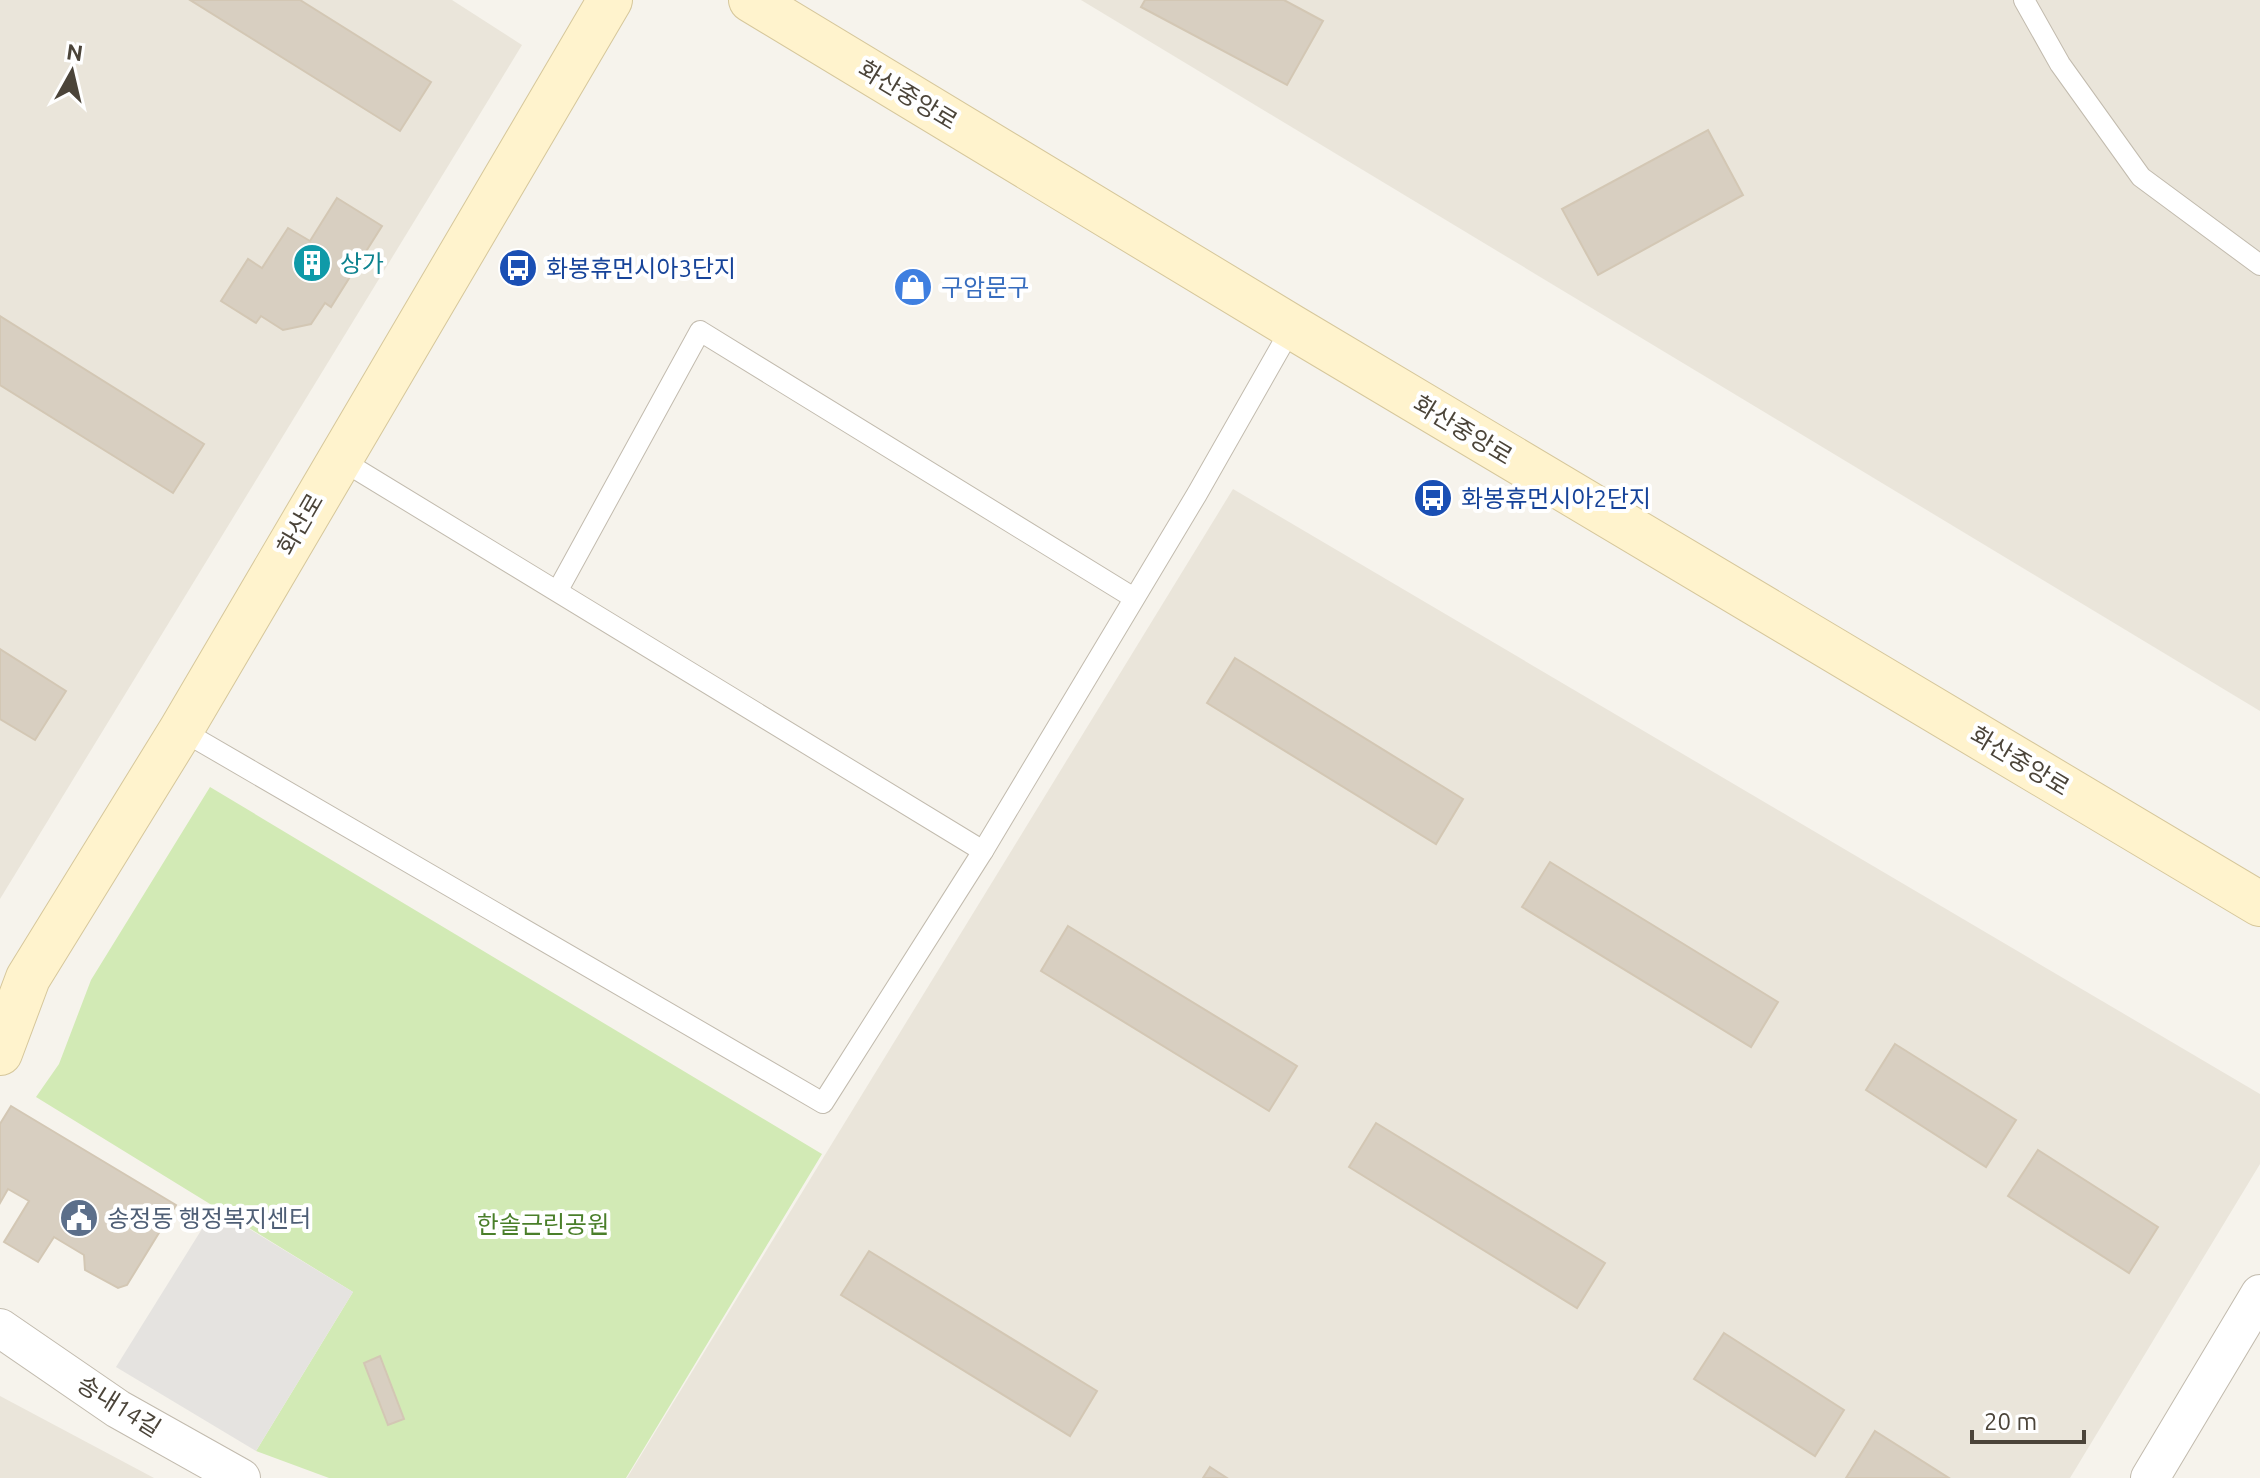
<svg xmlns="http://www.w3.org/2000/svg" width="2260" height="1478" font-family="Ubuntu,'Noto Sans KR',sans-serif">
<style>
.residential{fill:#eae5da}
.green{fill:#d2eab5}
.parking{fill:#e5e3e0}
.building{fill:#d8cfc1;stroke:#d3c7b4;stroke-width:2}
.lines{fill:none;stroke-linecap:round;stroke-linejoin:round}
.lane-casing{stroke:#c2bbae;stroke-width:22}
.street-casing{stroke:#c2bbae;stroke-width:40}
.secondary-casing{stroke:#d6c79b;stroke-width:46}
.lane{stroke:#fff;stroke-width:20}
.street{stroke:#fff;stroke-width:38}
.secondary{stroke:#fff3cd;stroke-width:44}
.labels{text-anchor:middle;dominant-baseline:central;stroke-width:8;stroke-linejoin:round;paint-order:stroke}
.street-label{font-size:24px;fill:#4b4439;stroke:#fff}
.culture-label{font-size:24px;fill:#0d838f;stroke:#fff;text-anchor:start}
.transit-label{font-size:24px;fill:#164399;stroke:#fff;text-anchor:start}
.shop-label{font-size:24px;fill:#366cbe;stroke:#fff;text-anchor:start}
.service-label{font-size:24px;fill:#4e5e75;stroke:#fff;text-anchor:start}
.park-label{font-size:24px;fill:#4a7f2a;stroke:#fff}
</style>
<rect width="100%" height="100%" fill="#f6f3ec"/>
<g class="residential">
<path d="M 0,0 L 452,0 L 522,45 L 0,899 Z"/>
<path d="M 1081,0 L 2260,0 L 2260,711 Z"/>
<path d="M 1233,489 L 2260,1094 L 2260,1164 L 2070,1478 L 627,1478 Z"/>
<path d="M 0,1396 L 154,1478 L 0,1478 Z"/>
</g>
<path class="green" d="M 210,787 L 822,1154 L 626,1478 L 329,1478 L 256,1451 L 353,1292 L 36,1097 L 59,1064 L 91,980 Z"/>
<path class="parking" d="M 215,1208 L 353,1292 L 256,1451 L 116,1367 Z"/>
<g class="building">
<path d="M 190,0 L 300,0 L 431,82 L 400,131 Z"/>
<path d="M 1145,0 L 1284,0 L 1323,21 L 1287,85 L 1141,7 Z"/>
<path d="M 1708,130 L 1743,195 L 1598,275 L 1562,209 Z"/>
<path d="M 337,198 L 382,226 L 331,307 L 325,303 L 311,324 L 283,330 L 261,316 L 256,323 L 221,301 L 248,259 L 262,268 L 288,228 L 310,241 Z"/>
<path d="M 0,316 L 204,444 L 173,493 L 0,385 Z"/>
<path d="M 0,649 L 66,691 L 35,740 L 0,719 Z"/>
<path d="M 1235,658 L 1463,799 L 1436,844 L 1207,703 Z"/>
<path d="M 1550,862 L 1778,1002 L 1751,1047 L 1522,907 Z"/>
<path d="M 1068,926 L 1297,1066 L 1269,1111 L 1041,971 Z"/>
<path d="M 1895,1044 L 2016,1120 L 1986,1167 L 1866,1090 Z"/>
<path d="M 11,1106 L 176,1205 L 127,1285 L 118,1288 L 85,1270 L 84,1255 L 54,1237 L 38,1262 L 4,1242 L 29,1201 L 8,1189 L 0,1203 L 0,1124 Z"/>
<path d="M 1376,1123 L 1605,1263 L 1577,1308 L 1349,1167 Z"/>
<path d="M 2038,1150 L 2158,1227 L 2129,1273 L 2008,1196 Z"/>
<path d="M 869,1251 L 1097,1391 L 1070,1436 L 841,1295 Z"/>
<path d="M 1724,1333 L 1844,1410 L 1815,1456 L 1694,1379 Z"/>
<path d="M 380,1356 L 404,1419 L 388,1425 L 364,1363 Z"/>
<path d="M 1875,1431 L 1949,1478 L 1846,1478 Z"/>
<path d="M 1210,1467 L 1227,1478 L 1203,1478 Z"/>
</g>
<g class="lines">
<defs>
<g id="lane">
<path d="M 2024,0 L 2060,64 L 2141,177 L 2260,265"/>
<path d="M 338,458 L 983,851"/>
<path d="M 558,590 L 700,331 L 1134,598"/>
<path d="M 181,730 L 823,1103 L 983,851 L 1197,494 L 1292,327"/>
</g>
<g id="street">
<path d="M 0,1328 L 118,1409 L 241,1478"/>
<path d="M 2150,1478 L 2260,1294"/>
</g>
<g id="secondary">
<path d="M 751,0 L 1292,327 L 2260,904"/>
<path d="M 0,1053 L 28,978 L 181,730 L 610,0"/>
</g>
</defs>
<use href="#lane" class="lane-casing"/>
<use href="#street" class="street-casing"/>
<use href="#secondary" class="secondary-casing"/>
<use href="#lane" class="lane"/>
<use href="#street" class="street"/>
<use href="#secondary" class="secondary"/>
</g>
<defs>
<symbol id="building-disc" viewBox="-11 -11 22 22"><circle r="9.5" fill="#0f9aa8" stroke="#fff"/><path d="M-4-6H4V6H1V3H-1V6H-4ZM-2.5-4.3h1.7v1.8h-1.7ZM.8-4.3h1.7v1.8H.8ZM-2.5-1h1.7V.8h-1.7ZM.8-1h1.7V.8H.8Z" fill="#fff"/></symbol>
<symbol id="bus-disc" viewBox="-11 -11 22 22"><circle r="9.5" fill="#1a4fb4" stroke="#fff"/><path d="M-5-6H5V4H4V6H2V4H-2V6H-4V4H-5ZM-3.5-4V0h7V-4ZM-3.5 1.2v1.5H-2V1.2ZM2 1.2v1.5H3.5V1.2Z" fill="#fff"/></symbol>
<symbol id="shop-disc" viewBox="-11 -11 22 22"><circle r="9.5" fill="#3f7fe0" stroke="#fff"/><path d="M-5-2.5h2.3a2.7 3.5 0 0 1 5.4 0H5L5.5 6h-11ZM-1.5-2.5h3a1.5 2.3 0 0 0-3 0Z" fill="#fff"/></symbol>
<symbol id="civic-disc" viewBox="-11 -11 22 22"><circle r="9.5" fill="#5c6f8a" stroke="#fff"/><path d="M-.6-6.5H3V-4.5H.6V-3L4-1V1h2V6H-6V1h2V-1L-.6-3ZM-1.2 2.5V6h2.4V2.5Z" fill="#fff"/></symbol>
</defs>
<g fill-rule="evenodd">
<use href="#building-disc" x="290" y="241" width="44" height="44"/>
<use href="#bus-disc" x="496" y="246" width="44" height="44"/>
<use href="#shop-disc" x="891" y="265" width="44" height="44"/>
<use href="#bus-disc" x="1411" y="476" width="44" height="44"/>
<use href="#civic-disc" x="57" y="1196" width="44" height="44"/>
</g>
<g class="labels">
<g class="street-label">
<text transform="translate(908 95) rotate(31)">화산중앙로</text>
<text transform="translate(1463 430) rotate(31)">화산중앙로</text>
<text transform="translate(300 524) rotate(-60)">화산로</text>
<text transform="translate(2020 761) rotate(31)">화산중앙로</text>
<text transform="translate(119 1406) rotate(32)">송내14길</text>
</g>
<g class="culture-label">
<text x="340" y="263">상가</text>
</g>
<g class="transit-label">
<text x="546" y="268">화봉휴먼시아3단지</text>
<text x="1461" y="498">화봉휴먼시아2단지</text>
</g>
<g class="shop-label">
<text x="941" y="287">구암문구</text>
</g>
<g class="service-label">
<text x="107" y="1218">송정동 행정복지센터</text>
</g>
<g class="park-label">
<text x="543" y="1224">한솔근린공원</text>
</g>
</g>
<g transform="translate(72 72) rotate(8)" stroke="#ffffff" stroke-width="6" paint-order="stroke">
<path d="M0-6L14 30L0 20L-14 30Z" fill="#4b4439"/>
<text y="-12" font-size="22" font-weight="bold" text-anchor="middle" fill="#4b4439">N</text>
</g>
<path d="M1972 1430v12h112v-12" fill="none" stroke="#4b4439" stroke-width="4"/>
<text x="1984" y="1430" font-size="24" fill="#4b4439" stroke="#ffffff" stroke-width="6" paint-order="stroke">20 m</text>
</svg>
